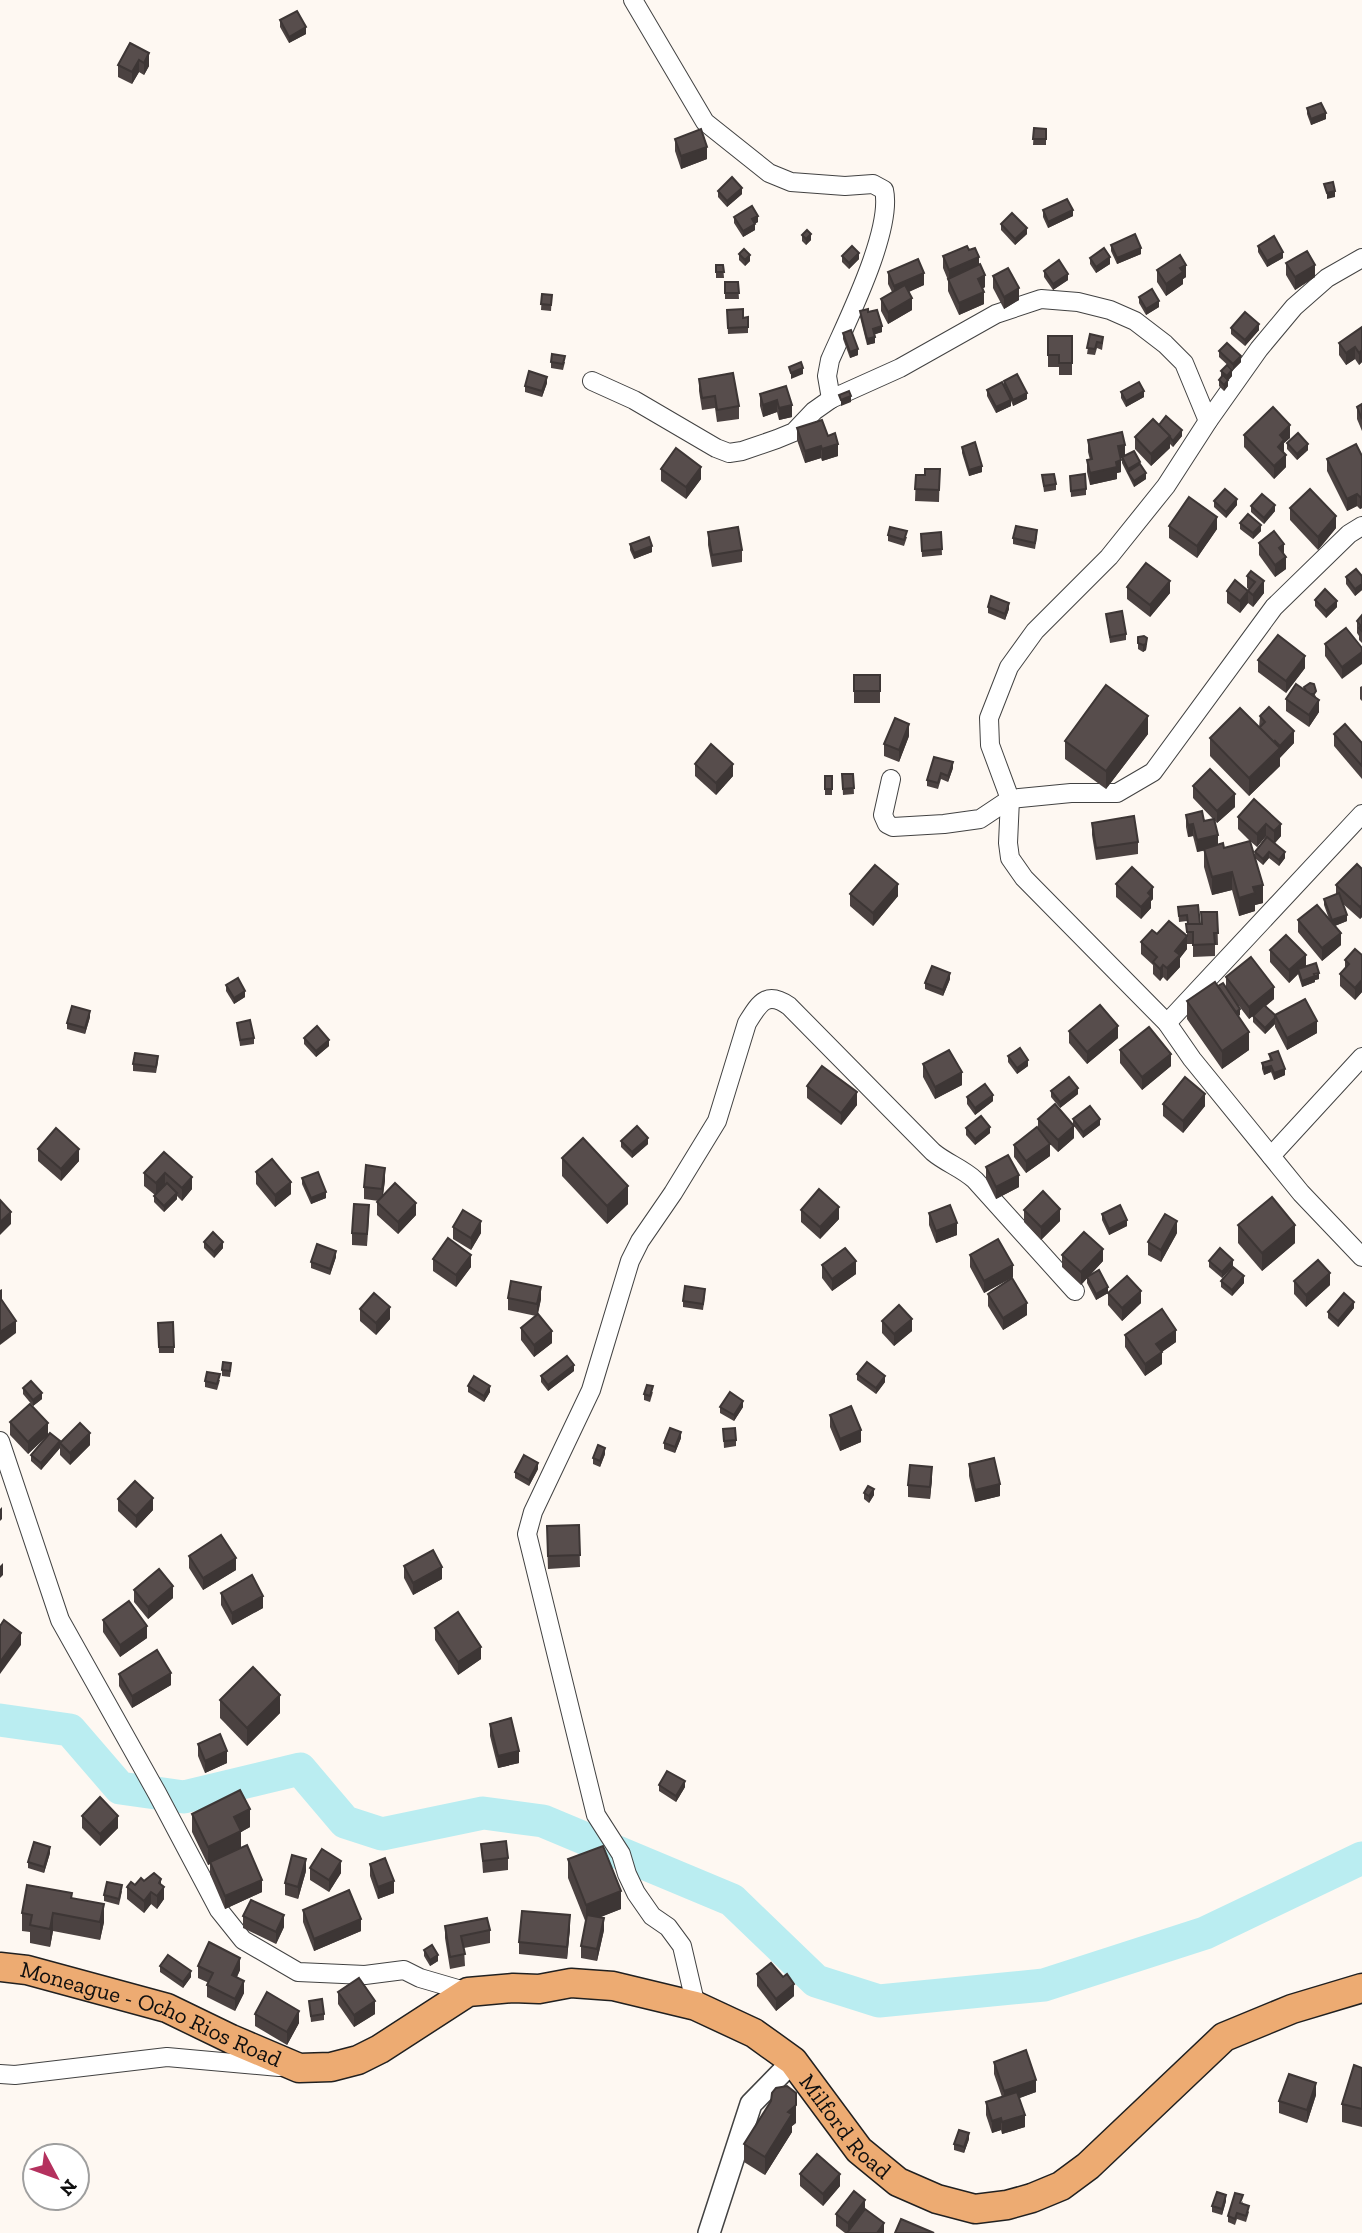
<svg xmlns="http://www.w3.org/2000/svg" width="1362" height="2233" font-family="'Zilla Slab',serif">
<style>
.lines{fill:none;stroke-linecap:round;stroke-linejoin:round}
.river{stroke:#baedf1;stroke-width:33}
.minor-casing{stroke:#424242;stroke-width:20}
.tertiary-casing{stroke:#424242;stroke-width:24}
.primary-casing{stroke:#202020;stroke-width:31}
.minor{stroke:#fff;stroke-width:18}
.tertiary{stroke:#fff;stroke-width:21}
.primary{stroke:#edab72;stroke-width:28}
.wall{fill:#4b4241;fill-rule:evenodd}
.shaded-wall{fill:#3d3635}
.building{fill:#574d4c;stroke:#3d3635;stroke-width:2}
.labels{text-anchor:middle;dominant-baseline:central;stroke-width:7;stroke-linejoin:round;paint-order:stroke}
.street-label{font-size:23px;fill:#0f0f0f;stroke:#fff}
</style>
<rect width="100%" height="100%" fill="#fef8f2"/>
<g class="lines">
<path class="river" d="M 0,1720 L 70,1730 L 120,1788 L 184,1797 L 300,1769 L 345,1822 L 382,1834 L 483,1813 L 543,1821 L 732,1900 L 816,1981 L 879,2001 L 1044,1985 L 1205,1933 L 1362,1858"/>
<defs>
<g id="minor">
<path d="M 633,0 L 705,122 L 769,173 L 791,182 L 845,186 L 873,184 L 884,190 C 893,230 847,321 830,360 L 827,376 L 831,399 L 900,368 L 996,314 L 1041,299 L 1078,302 L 1110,310 L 1135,321 L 1165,344 L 1184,363 L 1208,421"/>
<path d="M 1362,258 L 1327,278 L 1294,307 L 1259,349 L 1208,421 L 1166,486 L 1109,557 L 1035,631 L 1009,667 L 989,718 L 990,745 L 1010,799 L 1008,843 L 1010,858 L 1024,878 L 1167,1023 L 1192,1059 L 1301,1193 L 1362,1257"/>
<path d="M 592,381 L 634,400 L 716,448 L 729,453 L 742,451 L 777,439 L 794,432 L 814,411 L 831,399"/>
<path d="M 891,779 L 883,815 L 887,824 L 893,827 L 944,824 L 980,819 L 1010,799 L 1071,793 L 1117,793 L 1153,772 L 1274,607 L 1349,534 L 1362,526"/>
<path d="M 1167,1023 L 1362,814"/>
<path d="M 1271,1156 L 1362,1057"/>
<path d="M 0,1441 L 60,1620 L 157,1793 L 219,1910 L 243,1940 L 298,1972 L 365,1975 L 404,1970 L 420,1978 L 468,1992"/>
<path d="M 696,2006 L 682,1946 L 668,1927 L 652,1916 L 636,1893 L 627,1874 L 621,1854 L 596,1815 L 527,1534 L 533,1512 L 591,1390 L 630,1261 L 640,1241 L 673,1193 L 717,1121 L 747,1023 C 759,1004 766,990 789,1006 L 933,1152 C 946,1163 962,1168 975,1180 L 1075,1291"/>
<path d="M 0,2074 L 15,2075 L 167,2057 L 279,2067"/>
</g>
<path id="tertiary" d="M 709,2233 L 751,2104 L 793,2061"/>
<g id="primary">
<path id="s1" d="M 0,1967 L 27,1970 L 167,2008 L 231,2039 L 299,2068 L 331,2067 L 358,2060 L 380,2049 L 468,1992 L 513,1988 L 539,1989 L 571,1983 L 613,1986 L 696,2006 L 754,2033 L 793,2061 L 859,2150 L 898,2182 L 937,2199 L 975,2209 L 1007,2205 L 1032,2198 L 1061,2186 L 1088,2166 L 1224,2037 L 1292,2009 L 1362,1988"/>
</g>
</defs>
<use href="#minor" class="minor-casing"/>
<use href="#tertiary" class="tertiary-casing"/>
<use href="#primary" class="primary-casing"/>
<use href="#minor" class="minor"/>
<use href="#tertiary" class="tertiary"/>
<use href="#primary" class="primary"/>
</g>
<g class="wall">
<path d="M 280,20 L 306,34 L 289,43 L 280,27 Z"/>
<path d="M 130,43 L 149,66 L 144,75 L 139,72 L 132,84 L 118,77 L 118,65 Z"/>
<path d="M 1307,108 L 1326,119 L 1311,125 L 1307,114 Z"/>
<path d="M 1034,128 L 1046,129 L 1046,145 L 1033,145 Z"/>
<path d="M 675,139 L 707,159 L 681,169 L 675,151 Z"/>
<path d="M 718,191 L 742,194 L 727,207 L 718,197 Z"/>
<path d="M 1043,210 L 1073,216 L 1048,228 L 1043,217 Z"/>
<path d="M 734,217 L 758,222 L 754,224 L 755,230 L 743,237 L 734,223 Z"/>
<path d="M 1001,224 L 1027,234 L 1015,245 L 1001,230 Z"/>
<path d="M 802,235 L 811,240 L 806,245 L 802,241 Z"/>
<path d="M 1111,245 L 1141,254 L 1117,264 L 1111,251 Z"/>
<path d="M 1258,246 L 1283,258 L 1267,267 L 1258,252 Z"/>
<path d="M 969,250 L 979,264 L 985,287 L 982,289 L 984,304 L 959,315 L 948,291 L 948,280 L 943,268 L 943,256 Z"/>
<path d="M 739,254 L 750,261 L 745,266 L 739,260 Z"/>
<path d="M 842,256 L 859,259 L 849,269 L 842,262 Z"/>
<path d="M 1090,258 L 1110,264 L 1096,273 L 1090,264 Z"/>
<path d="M 1286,263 L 1315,277 L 1295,290 L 1286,275 Z"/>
<path d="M 723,265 L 724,278 L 716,278 L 716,272 Z"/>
<path d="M 1157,270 L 1186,277 L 1183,279 L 1183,284 L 1166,296 L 1157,282 Z"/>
<path d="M 1044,271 L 1068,280 L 1053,290 L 1044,277 Z"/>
<path d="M 888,272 L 924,285 L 909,292 L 912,310 L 888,324 L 881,311 L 881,299 L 892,292 L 888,284 Z"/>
<path d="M 993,276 L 1019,300 L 1004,309 L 993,288 Z"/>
<path d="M 725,282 L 738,282 L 739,299 L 725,299 Z"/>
<path d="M 542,294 L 552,295 L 551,311 L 541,310 Z"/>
<path d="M 1139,297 L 1159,307 L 1146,315 L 1139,303 Z"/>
<path d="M 727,310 L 743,318 L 748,317 L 748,333 L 728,334 Z"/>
<path d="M 860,311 L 868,312 L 882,332 L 875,334 L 875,343 L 867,345 L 860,317 Z"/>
<path d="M 1362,327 L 1362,362 L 1359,365 L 1355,359 L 1346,365 L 1339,355 L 1339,343 Z"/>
<path d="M 1231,328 L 1259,330 L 1245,346 L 1231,334 Z"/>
<path d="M 843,333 L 858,355 L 850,358 L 843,339 Z"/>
<path d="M 1090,334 L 1103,343 L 1102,350 L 1097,348 L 1095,355 L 1087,354 Z"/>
<path d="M 1048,336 L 1072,336 L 1072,375 L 1059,375 L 1059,367 L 1048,367 Z"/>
<path d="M 1219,351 L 1241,362 L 1233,370 L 1219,357 Z"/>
<path d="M 551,362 L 565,362 L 563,370 L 551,368 Z"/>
<path d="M 1221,371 L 1232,376 L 1228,380 L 1228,386 L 1224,391 L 1219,386 L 1219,380 L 1221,377 Z"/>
<path d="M 699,379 L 739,406 L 739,419 L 717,422 L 715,408 L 702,410 L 699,391 Z"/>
<path d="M 1004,381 L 1027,399 L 1013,406 L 1011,401 L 1011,406 L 996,413 L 987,396 L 987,390 L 1004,386 Z"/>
<path d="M 547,383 L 542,397 L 525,392 L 525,386 Z"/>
<path d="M 1121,392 L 1144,397 L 1126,407 L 1121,398 Z"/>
<path d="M 760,394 L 792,405 L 792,417 L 779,420 L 777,412 L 763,417 L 760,406 Z"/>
<path d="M 1362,404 L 1362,431 L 1357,419 L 1357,407 Z"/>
<path d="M 1159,425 L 1182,436 L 1173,447 L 1170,444 L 1170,448 L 1151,466 L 1135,449 L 1135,437 Z"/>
<path d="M 797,428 L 828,436 L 838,456 L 822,461 L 821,458 L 805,463 L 797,440 Z"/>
<path d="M 1244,435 L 1290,438 L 1284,443 L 1284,453 L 1286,467 L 1274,479 L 1244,447 Z"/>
<path d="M 1088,440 L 1125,455 L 1140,464 L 1146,479 L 1134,487 L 1122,463 L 1122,458 L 1121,458 L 1121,472 L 1117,473 L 1117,479 L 1090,485 L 1087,472 L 1087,460 L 1090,460 L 1088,452 Z"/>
<path d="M 1287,443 L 1308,450 L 1297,460 L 1287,449 Z"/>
<path d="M 962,447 L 982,472 L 969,476 L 962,453 Z"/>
<path d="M 1362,456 L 1362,508 L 1360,509 L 1357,506 L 1347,511 L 1327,471 L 1327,459 Z"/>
<path d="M 661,469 L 701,479 L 686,499 L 661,481 Z"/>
<path d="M 940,469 L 939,502 L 915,501 L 916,475 L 925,475 Z"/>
<path d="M 1042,475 L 1056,484 L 1056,490 L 1044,492 Z"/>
<path d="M 1070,476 L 1086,489 L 1086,495 L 1071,497 Z"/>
<path d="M 1214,501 L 1237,505 L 1226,518 L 1214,507 Z"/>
<path d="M 1251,506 L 1275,511 L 1264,524 L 1251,512 Z"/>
<path d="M 1290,508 L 1336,528 L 1318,550 L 1290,520 Z"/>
<path d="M 1240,523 L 1261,531 L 1253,539 L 1240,529 Z"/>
<path d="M 1169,526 L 1217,529 L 1197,558 L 1169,538 Z"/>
<path d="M 708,532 L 742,550 L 742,562 L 712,567 L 708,545 Z"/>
<path d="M 941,532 L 942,555 L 922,557 L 921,534 Z"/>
<path d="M 888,535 L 907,537 L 904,546 L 888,541 Z"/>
<path d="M 1037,536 L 1035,549 L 1013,544 L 1013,538 Z"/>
<path d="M 1259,543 L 1284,554 L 1286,569 L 1275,577 L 1259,555 Z"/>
<path d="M 630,544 L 652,552 L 634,559 L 630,550 Z"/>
<path d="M 1251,571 L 1264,593 L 1253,607 L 1248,603 L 1240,613 L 1227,603 L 1227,591 L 1250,590 L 1247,588 L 1247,576 Z"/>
<path d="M 1362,576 L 1362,590 L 1355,596 L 1346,584 L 1346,577 Z"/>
<path d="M 1127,587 L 1170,593 L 1150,617 L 1127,599 Z"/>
<path d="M 1315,600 L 1337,607 L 1326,618 L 1315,606 Z"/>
<path d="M 988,607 L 1009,609 L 1005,620 L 988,613 Z"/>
<path d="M 1106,614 L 1126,634 L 1126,640 L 1110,643 Z"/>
<path d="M 1362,615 L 1362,643 L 1359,640 L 1359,636 L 1357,633 L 1357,621 Z"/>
<path d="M 1346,628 L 1342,679 L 1325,656 L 1325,644 Z"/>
<path d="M 1138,643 L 1147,644 L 1146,650 L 1143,652 L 1138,649 Z"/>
<path d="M 1258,660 L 1305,668 L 1286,693 L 1258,672 Z"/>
<rect x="854" y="675" width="26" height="28"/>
<path d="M 1310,683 L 1316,697 L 1319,712 L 1309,727 L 1286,711 L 1286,699 L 1304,690 L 1304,687 Z"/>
<path d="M 1362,686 L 1362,701 L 1360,699 L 1360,687 Z"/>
<path d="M 1260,716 L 1294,743 L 1280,757 L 1280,766 L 1249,796 L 1210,756 L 1210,738 L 1259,728 Z"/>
<path d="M 1148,734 L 1106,789 L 1065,759 L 1065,741 Z"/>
<path d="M 1334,734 L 1362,743 L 1362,779 L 1334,746 Z"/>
<path d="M 909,736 L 899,762 L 884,756 L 884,744 Z"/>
<path d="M 695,764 L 733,776 L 716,795 L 695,776 Z"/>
<path d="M 953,768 L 948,782 L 941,779 L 938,789 L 927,786 L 927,780 Z"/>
<path d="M 842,774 L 853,774 L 854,794 L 843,795 Z"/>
<rect x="825" y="776" width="7" height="19"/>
<path d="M 1193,786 L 1235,807 L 1217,823 L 1215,821 L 1218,845 L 1224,848 L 1250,841 L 1238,829 L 1238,817 L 1254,799 L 1281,836 L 1275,843 L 1285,858 L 1279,866 L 1269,858 L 1263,865 L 1255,858 L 1263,903 L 1255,905 L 1255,911 L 1239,916 L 1232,890 L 1212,895 L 1204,867 L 1204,850 L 1197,852 L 1193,836 L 1188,837 L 1186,827 L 1186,815 L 1204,821 L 1213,819 L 1193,798 ZM 1266,836 L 1255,852 L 1255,856 L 1250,841 L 1257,847 Z"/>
<path d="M 1092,823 L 1138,842 L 1138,854 L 1096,860 L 1092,835 Z"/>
<path d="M 1362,869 L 1362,917 L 1360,919 L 1342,903 L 1347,921 L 1335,926 L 1341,945 L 1322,961 L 1298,932 L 1298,920 L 1329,919 L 1324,905 L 1324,899 L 1336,894 L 1336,885 Z"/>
<path d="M 1116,884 L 1153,899 L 1151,901 L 1151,908 L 1141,919 L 1116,897 Z"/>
<path d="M 850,894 L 898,896 L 873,926 L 850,906 Z"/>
<path d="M 1178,907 L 1200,924 L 1217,912 L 1218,945 L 1215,945 L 1215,956 L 1193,957 L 1193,944 L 1187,944 L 1187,949 L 1180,958 L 1180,967 L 1167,981 L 1163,977 L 1160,981 L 1153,974 L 1153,965 L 1141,954 L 1141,942 L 1187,936 L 1187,921 L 1179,922 Z"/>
<path d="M 1270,950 L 1306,966 L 1319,979 L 1315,980 L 1315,982 L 1302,987 L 1298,974 L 1289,983 L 1270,962 Z"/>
<path d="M 1362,955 L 1362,992 L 1355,1000 L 1340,986 L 1340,974 L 1345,968 L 1345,960 Z"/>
<path d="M 1226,977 L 1274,999 L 1266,1006 L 1275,1015 L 1317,1033 L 1287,1050 L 1275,1027 L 1275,1024 L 1265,1034 L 1253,1022 L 1253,1016 L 1254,1015 L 1249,1019 L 1239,1006 L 1240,1015 L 1238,1016 L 1249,1050 L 1222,1069 L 1187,1019 L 1187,1001 L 1218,986 L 1226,987 Z"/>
<path d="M 950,979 L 943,996 L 925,989 L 925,983 Z"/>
<path d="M 226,985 L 245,997 L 234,1004 L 226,991 Z"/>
<path d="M 90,1017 L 85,1034 L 67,1029 L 67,1023 Z"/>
<path d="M 237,1023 L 254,1038 L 254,1044 L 240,1046 Z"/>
<path d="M 1069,1031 L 1118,1038 L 1087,1064 L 1069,1043 Z"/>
<path d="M 304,1038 L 329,1046 L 316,1057 L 304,1044 Z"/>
<path d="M 1120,1050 L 1171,1066 L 1142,1090 L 1120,1063 Z"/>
<path d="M 1269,1054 L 1285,1075 L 1274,1080 L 1271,1072 L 1264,1075 L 1262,1069 L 1262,1063 L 1270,1061 Z"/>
<path d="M 1008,1056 L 1028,1066 L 1017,1074 L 1008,1062 Z"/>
<path d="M 158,1062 L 156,1073 L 133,1071 L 133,1064 Z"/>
<path d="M 923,1064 L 962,1085 L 935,1099 L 923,1077 Z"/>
<path d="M 807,1086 L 857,1105 L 841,1125 L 807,1098 Z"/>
<path d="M 1051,1091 L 1078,1094 L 1060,1108 L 1051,1097 Z"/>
<path d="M 967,1097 L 993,1101 L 975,1115 L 967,1104 Z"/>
<path d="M 1163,1104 L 1205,1106 L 1183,1133 L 1163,1116 Z"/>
<path d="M 1038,1119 L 1073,1124 L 1073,1119 L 1100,1125 L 1083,1138 L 1074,1126 L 1074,1138 L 1058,1152 L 1046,1140 L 1050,1156 L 1026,1173 L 1014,1157 L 1014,1145 L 1038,1129 Z"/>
<path d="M 966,1128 L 990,1133 L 975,1145 L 966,1135 Z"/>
<path d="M 621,1141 L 648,1144 L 632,1158 L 621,1147 Z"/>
<path d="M 38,1149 L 79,1161 L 61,1181 L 38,1161 Z"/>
<path d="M 164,1152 L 192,1189 L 182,1201 L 177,1196 L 177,1199 L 164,1212 L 154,1202 L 154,1196 L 155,1195 L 144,1186 L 144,1173 Z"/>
<path d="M 562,1158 L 628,1204 L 607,1224 L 562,1176 Z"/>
<path d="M 986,1167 L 1019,1187 L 996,1199 L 986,1179 Z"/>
<path d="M 256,1172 L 291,1194 L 275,1207 L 256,1184 Z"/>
<path d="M 302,1178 L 326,1198 L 311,1204 L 302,1184 Z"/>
<path d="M 385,1180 L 383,1196 L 416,1215 L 398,1234 L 377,1215 L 377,1202 L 379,1201 L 364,1199 L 364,1187 Z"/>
<path d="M 801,1210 L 839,1219 L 820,1239 L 801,1222 Z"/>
<path d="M 1024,1210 L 1060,1221 L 1041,1240 L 1024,1222 Z"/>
<path d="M 929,1213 L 957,1235 L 936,1243 L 929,1225 Z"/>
<path d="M 1102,1214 L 1127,1226 L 1109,1235 L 1102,1220 Z"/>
<path d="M 369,1217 L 367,1246 L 352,1245 L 352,1233 Z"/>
<path d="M 1238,1225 L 1295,1243 L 1262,1271 L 1238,1243 Z"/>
<path d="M 453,1227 L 481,1233 L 471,1250 L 453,1239 Z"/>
<path d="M 1177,1233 L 1161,1262 L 1148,1255 L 1148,1242 Z"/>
<path d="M 204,1242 L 223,1248 L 214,1258 L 204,1248 Z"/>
<path d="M 970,1255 L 1013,1277 L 984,1293 L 970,1267 Z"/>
<path d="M 1062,1255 L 1103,1261 L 1089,1276 L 1108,1293 L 1096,1300 L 1087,1283 L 1087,1278 L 1081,1285 L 1062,1267 Z"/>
<path d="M 336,1257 L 330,1275 L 311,1268 L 311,1262 Z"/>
<path d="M 433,1259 L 471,1267 L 456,1287 L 433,1271 Z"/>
<path d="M 1209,1261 L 1233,1266 L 1222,1278 L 1209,1267 Z"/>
<path d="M 822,1265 L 856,1274 L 832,1291 L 822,1278 Z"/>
<path d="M 1221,1281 L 1244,1283 L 1232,1296 L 1221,1287 Z"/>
<path d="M 1294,1281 L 1330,1285 L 1306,1307 L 1294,1294 Z"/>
<path d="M 1108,1293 L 1141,1303 L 1122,1321 L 1108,1305 Z"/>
<path d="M 988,1294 L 1027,1315 L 1003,1330 L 988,1306 Z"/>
<path d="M 705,1295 L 703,1310 L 683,1307 L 683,1301 Z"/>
<path d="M 508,1298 L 541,1299 L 538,1314 L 552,1343 L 534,1357 L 521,1340 L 521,1328 L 536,1316 L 508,1310 Z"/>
<path d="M 1354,1308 L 1338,1327 L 1328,1318 L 1328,1312 Z"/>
<path d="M 360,1309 L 390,1319 L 376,1335 L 360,1321 Z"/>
<path d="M 882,1321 L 912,1331 L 894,1346 L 882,1333 Z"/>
<path d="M 158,1323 L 174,1347 L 174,1353 L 159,1353 Z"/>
<path d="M 1125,1335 L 1176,1342 L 1162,1352 L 1162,1364 L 1145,1376 L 1125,1347 Z"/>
<path d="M 231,1369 L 230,1377 L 222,1376 L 222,1370 Z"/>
<path d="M 574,1371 L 548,1391 L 541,1382 L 541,1376 Z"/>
<path d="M 857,1374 L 885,1382 L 876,1394 L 857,1380 Z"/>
<path d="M 220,1380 L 217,1390 L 205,1387 L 205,1381 Z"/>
<path d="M 468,1386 L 490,1392 L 484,1402 L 468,1392 Z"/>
<path d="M 23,1388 L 42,1399 L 33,1406 L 23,1394 Z"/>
<path d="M 653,1392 L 650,1402 L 644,1400 L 644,1394 Z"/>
<path d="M 720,1407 L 743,1407 L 734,1421 L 720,1413 Z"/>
<path d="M 830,1415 L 861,1442 L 840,1451 L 830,1427 Z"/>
<path d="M 10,1422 L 48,1435 L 28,1454 L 10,1435 Z"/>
<path d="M 723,1429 L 736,1440 L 736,1446 L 724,1448 Z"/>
<path d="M 681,1438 L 675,1453 L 664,1449 L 664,1443 Z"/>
<path d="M 60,1443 L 90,1445 L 70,1465 L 60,1455 Z"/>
<path d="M 60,1448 L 41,1470 L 31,1461 L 31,1455 Z"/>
<path d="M 605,1454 L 600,1467 L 593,1464 L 593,1458 Z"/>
<path d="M 969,1464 L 1000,1496 L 975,1502 L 969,1476 Z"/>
<path d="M 538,1469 L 529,1486 L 515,1478 L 515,1472 Z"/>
<path d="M 932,1479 L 930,1499 L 908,1497 L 908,1485 Z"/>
<path d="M 864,1493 L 874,1495 L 869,1503 L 864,1499 Z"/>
<path d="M 118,1499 L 153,1510 L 136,1528 L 118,1511 Z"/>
<path d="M 579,1525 L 580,1567 L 548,1569 L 547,1538 Z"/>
<path d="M 189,1556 L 236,1570 L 203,1590 L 189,1568 Z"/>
<path d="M 404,1566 L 442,1579 L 413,1595 L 404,1578 Z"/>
<path d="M 134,1590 L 173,1598 L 148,1619 L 134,1602 Z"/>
<path d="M 221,1593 L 263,1608 L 232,1625 L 221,1605 Z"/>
<path d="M 103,1620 L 147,1638 L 120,1657 L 103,1632 Z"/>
<path d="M 435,1628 L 481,1659 L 458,1675 L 435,1640 Z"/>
<path d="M 119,1674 L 171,1685 L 132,1708 L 119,1686 Z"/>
<path d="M 220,1700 L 280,1713 L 247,1746 L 220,1718 Z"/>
<path d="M 490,1724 L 519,1763 L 498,1768 L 490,1736 Z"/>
<path d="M 198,1744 L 227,1763 L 205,1773 L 198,1756 Z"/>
<path d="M 659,1785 L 685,1787 L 676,1802 L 659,1791 Z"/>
<path d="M 192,1814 L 250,1827 L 241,1832 L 241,1848 L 262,1892 L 225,1909 L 210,1874 L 210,1864 L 208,1865 L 192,1832 Z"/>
<path d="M 82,1816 L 118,1828 L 100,1846 L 82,1828 Z"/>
<path d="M 481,1844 L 508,1858 L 508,1870 L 483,1873 Z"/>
<path d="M 50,1853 L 44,1873 L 28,1868 L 28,1862 Z"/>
<path d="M 568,1859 L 621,1909 L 600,1917 L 604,1930 L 597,1961 L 581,1958 L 581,1946 L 586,1923 L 568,1878 Z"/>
<path d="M 370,1864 L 394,1893 L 378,1899 L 370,1876 Z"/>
<path d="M 310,1868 L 341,1873 L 329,1892 L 310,1880 Z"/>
<path d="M 306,1871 L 298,1899 L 285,1895 L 285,1883 Z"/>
<path d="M 144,1881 L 161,1885 L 164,1899 L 157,1909 L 151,1904 L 144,1913 L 127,1899 L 127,1887 L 135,1885 Z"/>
<path d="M 122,1891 L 119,1905 L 104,1901 L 104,1895 Z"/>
<path d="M 72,1898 L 104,1922 L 100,1940 L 53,1931 L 50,1947 L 30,1943 L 30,1932 L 22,1931 L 22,1913 Z"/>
<path d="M 303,1910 L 361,1931 L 314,1951 L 303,1922 Z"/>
<path d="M 243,1916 L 284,1927 L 276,1944 L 243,1928 Z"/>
<path d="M 445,1926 L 490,1930 L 490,1943 L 464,1948 L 465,1966 L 450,1969 L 445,1938 Z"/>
<path d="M 570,1928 L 567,1959 L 519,1954 L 519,1942 Z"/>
<path d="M 424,1950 L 438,1961 L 430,1966 L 424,1956 Z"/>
<path d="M 160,1966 L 191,1977 L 183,1988 L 160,1972 Z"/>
<path d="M 198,1966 L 240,1970 L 237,1977 L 244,1993 L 235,2011 L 207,1997 L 207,1985 L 209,1983 L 198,1978 Z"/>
<path d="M 757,1974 L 794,1996 L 776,2011 L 757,1986 Z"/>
<path d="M 338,1992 L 375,2014 L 354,2027 L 338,2004 Z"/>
<path d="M 309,2001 L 324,2014 L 324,2020 L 311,2022 Z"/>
<path d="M 255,2014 L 299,2023 L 287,2045 L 255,2026 Z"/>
<path d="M 994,2062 L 1036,2092 L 1019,2098 L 1025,2127 L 1002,2134 L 1001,2130 L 992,2133 L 986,2115 L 986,2102 L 1002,2097 L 994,2074 Z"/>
<path d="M 1362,2068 L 1362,2127 L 1342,2122 L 1342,2104 Z"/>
<path d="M 1316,2095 L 1307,2123 L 1279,2113 L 1279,2101 Z"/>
<path d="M 796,2123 L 792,2126 L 792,2132 L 765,2175 L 744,2162 L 744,2144 Z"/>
<path d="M 969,2139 L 964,2153 L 954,2150 L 954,2144 Z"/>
<path d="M 800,2174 L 840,2186 L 823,2206 L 800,2186 Z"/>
<path d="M 1226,2201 L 1222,2215 L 1212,2212 L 1212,2206 Z"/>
<path d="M 1243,2201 L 1242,2204 L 1249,2212 L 1246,2222 L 1237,2219 L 1235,2225 L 1228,2222 L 1228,2216 Z"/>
<path d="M 836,2214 L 884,2233 L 845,2233 L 836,2226 Z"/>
</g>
<g class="shaded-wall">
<path d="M 306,27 L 306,34 L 289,43 L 289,37 Z"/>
<path d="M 149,53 L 149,66 L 144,75 L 144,63 Z"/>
<path d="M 139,60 L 139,72 L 132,84 L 132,72 Z"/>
<path d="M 1326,113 L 1326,119 L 1311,125 L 1311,119 Z"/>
<path d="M 707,147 L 707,159 L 681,169 L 681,156 Z"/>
<path d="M 742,188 L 742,194 L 727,207 L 727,201 Z"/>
<path d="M 1335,191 L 1335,197 L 1327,199 L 1327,193 Z"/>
<path d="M 1073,210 L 1073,216 L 1048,228 L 1048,222 Z"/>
<path d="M 758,216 L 758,222 L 752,225 L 752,219 Z"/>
<path d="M 755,224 L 755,230 L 743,237 L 743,231 Z"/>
<path d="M 1027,228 L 1027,234 L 1015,245 L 1015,239 Z"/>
<path d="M 811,234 L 811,240 L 806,245 L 806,239 Z"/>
<path d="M 1141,248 L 1141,254 L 1117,264 L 1117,258 Z"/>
<path d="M 1283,252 L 1283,258 L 1267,267 L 1267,261 Z"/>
<path d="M 859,253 L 859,259 L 849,269 L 849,263 Z"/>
<path d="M 750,255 L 750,261 L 745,266 L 745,260 Z"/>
<path d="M 979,257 L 979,269 L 949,282 L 949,270 Z"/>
<path d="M 1110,257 L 1110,264 L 1096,273 L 1096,267 Z"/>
<path d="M 1186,265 L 1186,277 L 1183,279 L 1183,284 L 1166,296 L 1166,284 L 1180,268 Z"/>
<path d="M 1315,265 L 1315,277 L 1295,290 L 1295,277 Z"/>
<path d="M 924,273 L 924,285 L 894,298 L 894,286 Z"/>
<path d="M 1068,274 L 1068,280 L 1053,290 L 1053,284 Z"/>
<path d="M 985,275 L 985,287 L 978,291 L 978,279 Z"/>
<path d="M 1019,288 L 1019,300 L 1004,309 L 1004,297 Z"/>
<path d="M 984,292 L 984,304 L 959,315 L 959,303 Z"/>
<path d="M 912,298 L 912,310 L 888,324 L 888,312 Z"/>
<path d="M 1159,301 L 1159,307 L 1146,315 L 1146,309 Z"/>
<path d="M 1259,324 L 1259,330 L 1245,346 L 1245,340 Z"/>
<path d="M 882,326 L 882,332 L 873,335 L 873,329 Z"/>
<path d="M 875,337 L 875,343 L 867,345 L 867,339 Z"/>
<path d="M 1355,347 L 1355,359 L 1346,365 L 1346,353 Z"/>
<path d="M 858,349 L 858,355 L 850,358 L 850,352 Z"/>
<path d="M 1362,350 L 1362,362 L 1359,365 L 1359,353 Z"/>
<path d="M 1241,356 L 1241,362 L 1233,370 L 1233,364 Z"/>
<path d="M 803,368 L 803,374 L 791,379 L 791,373 Z"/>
<path d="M 1232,370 L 1232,376 L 1227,382 L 1227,376 Z"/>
<path d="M 547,377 L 547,383 L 542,397 L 542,391 Z"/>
<path d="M 1228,380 L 1228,386 L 1224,391 L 1224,385 Z"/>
<path d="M 1144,391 L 1144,397 L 1126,407 L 1126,401 Z"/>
<path d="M 1027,393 L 1027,399 L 1013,406 L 1013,400 Z"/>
<path d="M 851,396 L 851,402 L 841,406 L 841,400 Z"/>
<path d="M 777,400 L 777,412 L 763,417 L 763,405 Z"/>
<path d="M 1011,400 L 1011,406 L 996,413 L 996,407 Z"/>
<path d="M 792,405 L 792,417 L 779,420 L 779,408 Z"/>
<path d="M 1290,425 L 1290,438 L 1284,443 L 1284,452 L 1278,459 L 1278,447 L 1280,435 Z"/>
<path d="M 1182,430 L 1182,436 L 1173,447 L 1173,441 Z"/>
<path d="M 1170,436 L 1170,448 L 1151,466 L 1151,454 Z"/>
<path d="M 838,444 L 838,456 L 822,461 L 822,449 Z"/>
<path d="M 1308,444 L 1308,450 L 1297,460 L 1297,454 Z"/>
<path d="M 1125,445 L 1125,457 L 1118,459 L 1118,446 Z"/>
<path d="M 821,446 L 821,458 L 805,463 L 805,451 Z"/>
<path d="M 1286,455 L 1286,467 L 1274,479 L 1274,466 Z"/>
<path d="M 1121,460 L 1121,472 L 1117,473 L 1117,479 L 1090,485 L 1090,473 L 1116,462 Z"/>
<path d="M 1140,462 L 1140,468 L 1128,472 L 1128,475 L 1128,469 Z"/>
<path d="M 982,466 L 982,472 L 969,476 L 969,470 Z"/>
<path d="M 701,467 L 701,479 L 686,499 L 686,487 Z"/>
<path d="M 1146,473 L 1146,479 L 1134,487 L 1134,481 Z"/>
<path d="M 1357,494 L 1357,506 L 1347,511 L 1347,499 Z"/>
<path d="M 1362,496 L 1362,508 L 1360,509 L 1360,497 Z"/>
<path d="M 1237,499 L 1237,505 L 1226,518 L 1226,512 Z"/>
<path d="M 1275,505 L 1275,511 L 1264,524 L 1264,518 Z"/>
<path d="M 1336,516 L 1336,528 L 1318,550 L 1318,537 Z"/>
<path d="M 1217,517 L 1217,529 L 1197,558 L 1197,546 Z"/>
<path d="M 1261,525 L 1261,531 L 1253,539 L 1253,533 Z"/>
<path d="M 1284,544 L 1284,556 L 1279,548 Z"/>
<path d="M 652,546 L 652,552 L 634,559 L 634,553 Z"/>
<path d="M 1286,557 L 1286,569 L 1275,577 L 1275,565 Z"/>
<path d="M 1170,581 L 1170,593 L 1150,617 L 1150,605 Z"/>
<path d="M 1264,581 L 1264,593 L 1253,607 L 1253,595 Z"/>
<path d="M 1362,584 L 1362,590 L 1355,596 L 1355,589 Z"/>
<path d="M 1248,591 L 1248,603 L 1240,613 L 1240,601 Z"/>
<path d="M 1337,601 L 1337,607 L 1326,618 L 1326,611 Z"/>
<path d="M 1009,603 L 1009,609 L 1005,620 L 1005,614 Z"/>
<path d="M 1147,638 L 1146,650 L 1143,652 L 1143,645 Z"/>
<path d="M 1362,652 L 1362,664 L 1342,679 L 1342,667 Z"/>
<path d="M 1305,656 L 1305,668 L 1286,693 L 1286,681 Z"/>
<path d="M 1319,700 L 1319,712 L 1309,727 L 1309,715 Z"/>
<path d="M 1148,716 L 1148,734 L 1106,789 L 1106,771 Z"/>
<path d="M 909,724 L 909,736 L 899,762 L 899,750 Z"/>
<path d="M 1294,731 L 1294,743 L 1280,758 L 1280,746 Z"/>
<path d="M 1275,741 L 1275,753 L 1280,748 L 1280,766 L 1249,796 L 1249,778 Z"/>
<path d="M 953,762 L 953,768 L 948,782 L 948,776 Z"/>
<path d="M 733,764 L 733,776 L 716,795 L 716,783 Z"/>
<path d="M 1235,794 L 1235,807 L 1217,823 L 1217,811 Z"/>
<path d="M 1193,824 L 1193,836 L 1188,837 L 1188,825 Z"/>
<path d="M 1266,824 L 1266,836 L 1257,847 L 1257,834 Z"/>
<path d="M 1281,824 L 1281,836 L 1274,844 L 1274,831 Z"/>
<path d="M 1218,835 L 1218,848 L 1197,852 L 1197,840 Z"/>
<path d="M 1269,852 L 1269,858 L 1263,865 L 1263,859 Z"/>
<path d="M 1285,852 L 1285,858 L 1279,866 L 1279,860 Z"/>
<path d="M 1232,872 L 1232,890 L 1212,895 L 1212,877 Z"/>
<path d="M 898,884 L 898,896 L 873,926 L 873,913 Z"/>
<path d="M 1263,885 L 1263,903 L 1255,905 L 1255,911 L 1239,916 L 1239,898 L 1253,887 Z"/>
<path d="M 1153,887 L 1153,899 L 1151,901 L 1151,908 L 1141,919 L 1141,907 L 1148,893 Z"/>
<path d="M 1362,905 L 1362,917 L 1360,919 L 1360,907 Z"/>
<path d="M 1347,915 L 1347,921 L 1332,927 L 1332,920 Z"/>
<path d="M 1341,933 L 1341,945 L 1322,961 L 1322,948 Z"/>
<path d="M 1187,936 L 1187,949 L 1180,958 L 1180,967 L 1167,981 L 1167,968 L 1175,951 Z"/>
<path d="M 1306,955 L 1306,967 L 1298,969 L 1298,974 L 1289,983 L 1289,970 Z"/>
<path d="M 1163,965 L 1163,977 L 1160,981 L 1160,969 Z"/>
<path d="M 1362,971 L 1362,992 L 1355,1000 L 1355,988 Z"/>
<path d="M 950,973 L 950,979 L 943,996 L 943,990 Z"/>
<path d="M 1319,973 L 1319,979 L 1315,980 L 1315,982 L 1302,987 L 1302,981 Z"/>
<path d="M 1274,987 L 1274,999 L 1249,1019 L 1249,1007 Z"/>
<path d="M 245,991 L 245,997 L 234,1004 L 234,998 Z"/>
<path d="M 1240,1009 L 1240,1015 L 1231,1021 L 1231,1015 Z"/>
<path d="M 90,1011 L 90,1017 L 85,1034 L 85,1028 Z"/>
<path d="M 1275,1018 L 1275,1024 L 1265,1034 L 1265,1028 Z"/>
<path d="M 1317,1021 L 1317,1033 L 1287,1050 L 1287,1038 Z"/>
<path d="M 1118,1026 L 1118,1038 L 1087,1064 L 1087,1052 Z"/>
<path d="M 1249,1032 L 1249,1050 L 1222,1069 L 1222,1051 Z"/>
<path d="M 329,1040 L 329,1046 L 316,1057 L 316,1051 Z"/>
<path d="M 1171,1054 L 1171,1066 L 1142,1090 L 1142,1077 Z"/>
<path d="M 1028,1060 L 1028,1066 L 1017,1074 L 1017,1068 Z"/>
<path d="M 1271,1066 L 1271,1072 L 1264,1075 L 1264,1068 Z"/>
<path d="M 1285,1069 L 1285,1075 L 1274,1080 L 1274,1073 Z"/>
<path d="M 962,1072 L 962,1085 L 935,1099 L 935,1087 Z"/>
<path d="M 1078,1088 L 1078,1094 L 1060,1108 L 1060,1102 Z"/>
<path d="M 857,1092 L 857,1105 L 841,1125 L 841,1113 Z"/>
<path d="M 1205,1094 L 1205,1106 L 1183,1133 L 1183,1121 Z"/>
<path d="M 993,1095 L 993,1101 L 975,1115 L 975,1108 Z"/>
<path d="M 1100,1119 L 1100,1125 L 1083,1138 L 1083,1132 Z"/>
<path d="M 1074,1126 L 1074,1138 L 1058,1152 L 1058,1140 Z"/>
<path d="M 990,1127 L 990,1133 L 975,1145 L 975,1139 Z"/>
<path d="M 648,1138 L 648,1144 L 632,1158 L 632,1152 Z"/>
<path d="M 1050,1144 L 1050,1156 L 1026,1173 L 1026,1161 Z"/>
<path d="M 79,1149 L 79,1161 L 61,1181 L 61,1169 Z"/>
<path d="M 385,1168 L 385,1180 L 382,1201 L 382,1189 Z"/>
<path d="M 165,1173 L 165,1185 L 156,1196 L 156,1183 Z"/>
<path d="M 1019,1175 L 1019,1187 L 996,1199 L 996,1187 Z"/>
<path d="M 192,1177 L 192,1189 L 182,1201 L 182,1188 Z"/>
<path d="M 291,1182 L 291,1194 L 275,1207 L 275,1195 Z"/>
<path d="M 628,1186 L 628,1204 L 607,1224 L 607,1206 Z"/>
<path d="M 326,1192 L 326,1198 L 311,1204 L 311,1198 Z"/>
<path d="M 177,1193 L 177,1199 L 164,1212 L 164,1206 Z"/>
<path d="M 416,1203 L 416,1215 L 398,1234 L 398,1222 Z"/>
<path d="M 839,1207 L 839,1219 L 820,1239 L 820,1227 Z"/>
<path d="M 1060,1209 L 1060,1221 L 1041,1240 L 1041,1227 Z"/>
<path d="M 11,1212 L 11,1224 L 0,1235 L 0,1222 Z"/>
<path d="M 1127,1220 L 1127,1226 L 1109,1235 L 1109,1229 Z"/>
<path d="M 481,1221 L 481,1233 L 471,1250 L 471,1238 Z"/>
<path d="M 1177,1221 L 1177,1233 L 1161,1262 L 1161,1250 Z"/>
<path d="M 957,1223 L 957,1235 L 936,1243 L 936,1231 Z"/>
<path d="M 1295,1225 L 1295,1243 L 1262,1271 L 1262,1253 Z"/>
<path d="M 223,1242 L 223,1248 L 214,1258 L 214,1252 Z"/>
<path d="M 1103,1249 L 1103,1261 L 1081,1285 L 1081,1272 Z"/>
<path d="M 336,1251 L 336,1257 L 330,1275 L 330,1269 Z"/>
<path d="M 471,1255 L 471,1267 L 456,1287 L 456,1275 Z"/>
<path d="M 1233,1260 L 1233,1266 L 1222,1278 L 1222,1272 Z"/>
<path d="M 856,1261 L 856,1274 L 832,1291 L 832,1279 Z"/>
<path d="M 1013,1265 L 1013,1277 L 984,1293 L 984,1281 Z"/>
<path d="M 1330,1273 L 1330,1285 L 1306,1307 L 1306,1295 Z"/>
<path d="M 1244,1276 L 1244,1283 L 1232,1296 L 1232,1290 Z"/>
<path d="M 541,1287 L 541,1299 L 537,1316 L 537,1304 Z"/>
<path d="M 1108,1287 L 1108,1293 L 1096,1300 L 1096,1294 Z"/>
<path d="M 2,1289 L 2,1301 L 0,1302 L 0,1290 Z"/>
<path d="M 1141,1291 L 1141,1303 L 1122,1321 L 1122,1308 Z"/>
<path d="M 1354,1302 L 1354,1308 L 1338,1327 L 1338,1321 Z"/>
<path d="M 1027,1303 L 1027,1315 L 1003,1330 L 1003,1318 Z"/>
<path d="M 390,1307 L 390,1319 L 376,1335 L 376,1323 Z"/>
<path d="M 912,1319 L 912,1331 L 894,1346 L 894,1334 Z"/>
<path d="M 16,1321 L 16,1333 L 0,1345 L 0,1332 Z"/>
<path d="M 1176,1330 L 1176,1342 L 1156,1356 L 1156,1344 Z"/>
<path d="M 552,1331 L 552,1343 L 534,1357 L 534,1345 Z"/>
<path d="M 1162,1352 L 1162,1364 L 1145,1376 L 1145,1364 Z"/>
<path d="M 574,1365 L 574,1371 L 548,1391 L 548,1385 Z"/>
<path d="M 885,1376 L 885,1382 L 876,1394 L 876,1388 Z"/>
<path d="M 490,1386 L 490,1392 L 484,1402 L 484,1396 Z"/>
<path d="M 42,1393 L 42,1399 L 33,1406 L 33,1400 Z"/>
<path d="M 743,1401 L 743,1407 L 734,1421 L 734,1415 Z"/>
<path d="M 48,1423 L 48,1435 L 28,1454 L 28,1442 Z"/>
<path d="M 861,1430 L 861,1442 L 840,1451 L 840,1439 Z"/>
<path d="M 681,1432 L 681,1438 L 675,1453 L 675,1447 Z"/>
<path d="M 90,1433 L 90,1445 L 70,1465 L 70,1453 Z"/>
<path d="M 60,1441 L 60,1448 L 41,1470 L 41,1463 Z"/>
<path d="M 605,1448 L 605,1454 L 600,1467 L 600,1461 Z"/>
<path d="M 538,1463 L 538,1469 L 529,1486 L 529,1480 Z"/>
<path d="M 932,1467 L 932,1479 L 930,1499 L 930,1487 Z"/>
<path d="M 1000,1484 L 1000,1496 L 975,1502 L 975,1490 Z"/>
<path d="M 874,1489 L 874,1495 L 869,1503 L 869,1496 Z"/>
<path d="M 153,1498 L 153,1510 L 136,1528 L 136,1516 Z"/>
<path d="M 2,1507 L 2,1519 L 0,1521 L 0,1509 Z"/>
<path d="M 236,1558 L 236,1570 L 203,1590 L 203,1578 Z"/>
<path d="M 3,1563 L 3,1575 L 0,1578 L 0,1566 Z"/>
<path d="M 442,1567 L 442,1579 L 413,1595 L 413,1583 Z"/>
<path d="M 173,1586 L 173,1598 L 148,1619 L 148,1607 Z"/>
<path d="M 263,1596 L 263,1608 L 232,1625 L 232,1613 Z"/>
<path d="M 147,1626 L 147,1638 L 120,1657 L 120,1645 Z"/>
<path d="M 21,1633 L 21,1645 L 0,1674 L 0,1662 Z"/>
<path d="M 481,1647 L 481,1659 L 458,1675 L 458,1662 Z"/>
<path d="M 171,1673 L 171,1685 L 132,1708 L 132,1696 Z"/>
<path d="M 280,1695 L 280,1713 L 247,1746 L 247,1728 Z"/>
<path d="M 227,1751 L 227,1763 L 205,1773 L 205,1761 Z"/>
<path d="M 519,1751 L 519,1763 L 498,1768 L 498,1756 Z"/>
<path d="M 685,1781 L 685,1787 L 676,1802 L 676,1796 Z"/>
<path d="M 250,1809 L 250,1827 L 241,1832 L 241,1849 L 208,1865 L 208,1847 L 234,1817 Z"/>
<path d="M 118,1816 L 118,1828 L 100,1846 L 100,1834 Z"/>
<path d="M 50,1847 L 50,1853 L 44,1873 L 44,1867 Z"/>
<path d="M 306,1859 L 306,1871 L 298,1899 L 298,1887 Z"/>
<path d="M 341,1861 L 341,1873 L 329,1892 L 329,1880 Z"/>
<path d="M 161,1879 L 161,1891 L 164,1887 L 164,1899 L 157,1909 L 157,1896 L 159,1883 Z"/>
<path d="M 262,1880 L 262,1892 L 225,1909 L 225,1896 Z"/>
<path d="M 394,1881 L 394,1893 L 378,1899 L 378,1887 Z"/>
<path d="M 621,1891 L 621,1909 L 586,1923 L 586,1905 Z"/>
<path d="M 151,1892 L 151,1904 L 144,1913 L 144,1901 Z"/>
<path d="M 104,1904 L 104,1922 L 100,1940 L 100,1922 Z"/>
<path d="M 53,1913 L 53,1931 L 50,1947 L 50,1929 Z"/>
<path d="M 284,1915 L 284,1927 L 276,1944 L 276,1932 Z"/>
<path d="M 570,1915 L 570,1928 L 567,1959 L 567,1947 Z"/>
<path d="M 604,1918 L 604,1930 L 597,1961 L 597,1949 Z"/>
<path d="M 361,1919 L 361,1931 L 314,1951 L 314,1939 Z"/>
<path d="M 438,1955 L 438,1961 L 430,1966 L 430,1960 Z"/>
<path d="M 240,1958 L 240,1970 L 232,1987 L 232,1975 Z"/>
<path d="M 191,1971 L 191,1977 L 183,1988 L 183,1982 Z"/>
<path d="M 244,1981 L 244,1993 L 235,2011 L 235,1999 Z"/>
<path d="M 794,1984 L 794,1996 L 776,2011 L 776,1999 Z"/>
<path d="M 375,2001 L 375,2014 L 354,2027 L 354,2015 Z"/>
<path d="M 299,2011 L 299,2023 L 287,2045 L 287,2032 Z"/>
<path d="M 1036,2080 L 1036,2092 L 1004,2104 L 1004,2091 Z"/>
<path d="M 1316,2083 L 1316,2095 L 1307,2123 L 1307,2110 Z"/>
<path d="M 796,2093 L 796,2123 L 792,2126 L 792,2132 L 765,2175 L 765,2157 Z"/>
<path d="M 1025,2115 L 1025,2127 L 1002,2134 L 1002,2122 Z"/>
<path d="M 1001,2118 L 1001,2130 L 992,2133 L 992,2121 Z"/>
<path d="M 969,2133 L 969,2139 L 964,2153 L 964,2147 Z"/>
<path d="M 840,2174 L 840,2186 L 823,2206 L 823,2194 Z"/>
<path d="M 1226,2195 L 1226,2201 L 1222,2215 L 1222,2209 Z"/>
<path d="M 865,2200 L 865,2212 L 848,2233 L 848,2223 Z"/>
<path d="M 884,2223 L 884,2233 L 877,2233 Z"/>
</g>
<g class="building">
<path d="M 297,11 L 306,27 L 289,37 L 280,20 Z"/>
<path d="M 130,43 L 149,53 L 144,63 L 139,60 L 132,72 L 118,65 Z"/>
<path d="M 1321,103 L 1326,113 L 1311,119 L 1307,108 Z"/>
<path d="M 1034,128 L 1046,129 L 1046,139 L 1033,139 Z"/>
<path d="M 701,129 L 707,147 L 681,156 L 675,139 Z"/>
<path d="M 732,177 L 742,188 L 727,201 L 718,191 Z"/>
<path d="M 1333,182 L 1335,191 L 1327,193 L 1324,184 Z"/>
<path d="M 1067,199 L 1073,210 L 1048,222 L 1043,210 Z"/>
<path d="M 752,206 L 758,216 L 752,219 L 755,224 L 743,231 L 734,217 Z"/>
<path d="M 1012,213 L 1027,228 L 1015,239 L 1001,224 Z"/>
<path d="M 807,230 L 811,234 L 806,239 L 802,235 Z"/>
<path d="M 1135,234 L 1141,248 L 1117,258 L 1111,245 Z"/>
<path d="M 1274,236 L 1283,252 L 1267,261 L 1258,246 Z"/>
<path d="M 852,246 L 859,253 L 849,263 L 842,256 Z"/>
<path d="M 967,246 L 969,250 L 975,248 L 979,257 L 949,270 L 943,256 Z"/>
<path d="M 1104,248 L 1110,257 L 1096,267 L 1090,258 Z"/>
<path d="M 744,249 L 750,255 L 745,260 L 739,254 Z"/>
<path d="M 1307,251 L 1315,265 L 1295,277 L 1286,263 Z"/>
<path d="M 1180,255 L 1186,265 L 1180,268 L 1183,272 L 1166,284 L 1157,270 Z"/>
<path d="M 918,259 L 924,273 L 894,286 L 888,272 Z"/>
<path d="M 1059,260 L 1068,274 L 1053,284 L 1044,271 Z"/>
<path d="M 980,264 L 985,275 L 978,279 L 984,292 L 959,303 L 948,279 Z"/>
<path d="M 716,265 L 723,265 L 724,272 L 716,272 Z"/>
<path d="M 1008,268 L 1019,288 L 1004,297 L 993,276 Z"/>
<path d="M 725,282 L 738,282 L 739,293 L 725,293 Z"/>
<path d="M 905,285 L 912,298 L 888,312 L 881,299 Z"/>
<path d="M 1152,289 L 1159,301 L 1146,309 L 1139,297 Z"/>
<path d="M 542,294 L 552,295 L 551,305 L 541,304 Z"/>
<path d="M 743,309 L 743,318 L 748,317 L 748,327 L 728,328 L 727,310 Z"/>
<path d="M 868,309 L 868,312 L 877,310 L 882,326 L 873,329 L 875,337 L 867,339 L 860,311 Z"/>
<path d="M 1245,312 L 1259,324 L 1245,340 L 1231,328 Z"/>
<path d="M 1362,327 L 1362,350 L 1359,353 L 1355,347 L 1346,353 L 1339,343 Z"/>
<path d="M 851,330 L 858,349 L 850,352 L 843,333 Z"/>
<path d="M 1090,334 L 1103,337 L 1102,343 L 1097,342 L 1095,349 L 1087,348 Z"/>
<path d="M 1048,336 L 1072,336 L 1072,363 L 1059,363 L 1059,355 L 1048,355 Z"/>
<path d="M 1227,343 L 1241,356 L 1233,364 L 1219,351 Z"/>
<path d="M 552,354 L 565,356 L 563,364 L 551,362 Z"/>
<path d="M 801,362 L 803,368 L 791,373 L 789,367 Z"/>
<path d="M 1227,365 L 1232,370 L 1227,376 L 1221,371 Z"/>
<path d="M 529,371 L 547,377 L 542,391 L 525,386 Z"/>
<path d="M 733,373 L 739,406 L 717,410 L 715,396 L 702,398 L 699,379 Z"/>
<path d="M 1017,374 L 1027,393 L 1013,400 L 1004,381 Z"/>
<path d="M 1223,375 L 1228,380 L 1224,385 L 1219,380 Z"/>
<path d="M 1002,382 L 1011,400 L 996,407 L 987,390 Z"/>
<path d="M 1139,382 L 1144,391 L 1126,401 L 1121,392 Z"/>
<path d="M 786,386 L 792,405 L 779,408 L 777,400 L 763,405 L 760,394 Z"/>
<path d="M 849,391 L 851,396 L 841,400 L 839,395 Z"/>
<path d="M 1362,404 L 1362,419 L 1357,407 Z"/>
<path d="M 1273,407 L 1290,425 L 1280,435 L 1284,440 L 1278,447 L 1286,455 L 1274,466 L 1244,435 Z"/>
<path d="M 1166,416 L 1182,430 L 1173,441 L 1159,425 Z"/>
<path d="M 1153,419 L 1170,436 L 1151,454 L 1135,437 Z"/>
<path d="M 822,420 L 828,436 L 835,433 L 838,444 L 822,449 L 821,446 L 805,451 L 797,428 Z"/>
<path d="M 1122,432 L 1125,445 L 1118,446 L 1121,460 L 1116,462 L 1117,467 L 1090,473 L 1087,460 L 1092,459 L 1088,440 Z"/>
<path d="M 1298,433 L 1308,444 L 1297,454 L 1287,443 Z"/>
<path d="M 975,442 L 982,466 L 969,470 L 962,447 Z"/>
<path d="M 1356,444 L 1362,456 L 1362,496 L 1360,497 L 1357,494 L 1347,499 L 1327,459 Z"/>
<path d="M 676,448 L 701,467 L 686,487 L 661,469 Z"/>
<path d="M 1134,451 L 1140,462 L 1128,469 L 1122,457 Z"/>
<path d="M 1140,464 L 1146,473 L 1134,481 L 1128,472 Z"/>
<path d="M 925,469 L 940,469 L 939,490 L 915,489 L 916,475 L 925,475 Z"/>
<path d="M 1054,474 L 1056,484 L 1044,486 L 1042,475 Z"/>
<path d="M 1085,474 L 1086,489 L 1071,491 L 1070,476 Z"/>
<path d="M 1225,489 L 1237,499 L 1226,512 L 1214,501 Z"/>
<path d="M 1310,489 L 1336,516 L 1318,537 L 1290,508 Z"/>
<path d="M 1262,494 L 1275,505 L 1264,518 L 1251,506 Z"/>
<path d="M 1189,497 L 1217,517 L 1197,546 L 1169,526 Z"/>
<path d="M 1248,514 L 1261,525 L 1253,533 L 1240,523 Z"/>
<path d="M 1016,526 L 1037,530 L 1035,543 L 1013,538 Z"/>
<path d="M 738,527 L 742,550 L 712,555 L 708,532 Z"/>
<path d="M 890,527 L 907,531 L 904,540 L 888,535 Z"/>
<path d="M 1274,531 L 1284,544 L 1279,548 L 1286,557 L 1275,565 L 1259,543 Z"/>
<path d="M 941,532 L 942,549 L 922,551 L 921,534 Z"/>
<path d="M 649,537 L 652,546 L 634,553 L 630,544 Z"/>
<path d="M 1146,563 L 1170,581 L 1150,605 L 1127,587 Z"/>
<path d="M 1356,569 L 1362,576 L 1362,584 L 1355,589 L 1346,577 Z"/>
<path d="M 1251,571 L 1264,581 L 1253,595 L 1248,591 L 1255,582 L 1247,576 Z"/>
<path d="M 1235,580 L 1248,591 L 1240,601 L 1227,591 Z"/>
<path d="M 1325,589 L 1337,601 L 1326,611 L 1315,600 Z"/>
<path d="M 991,596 L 1009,603 L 1005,614 L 988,607 Z"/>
<path d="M 1122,611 L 1126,634 L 1110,637 L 1106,614 Z"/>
<path d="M 1362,615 L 1362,631 L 1359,628 L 1361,626 L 1357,621 Z"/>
<path d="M 1346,628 L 1362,648 L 1362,652 L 1342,667 L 1325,644 Z"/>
<path d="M 1278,635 L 1305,656 L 1286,681 L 1258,660 Z"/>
<path d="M 1144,636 L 1147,638 L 1146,644 L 1143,645 L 1138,643 L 1138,637 Z"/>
<rect x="854" y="675" width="26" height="16"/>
<path d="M 1310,683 L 1314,684 L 1316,691 L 1314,694 L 1310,694 L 1306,691 L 1304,687 Z"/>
<path d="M 1296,684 L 1319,700 L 1309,715 L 1286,699 Z"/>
<path d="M 1106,685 L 1148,716 L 1106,771 L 1065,741 Z"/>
<path d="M 1269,707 L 1294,731 L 1280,746 L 1275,741 L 1274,743 L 1259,728 L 1265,722 L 1260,716 Z"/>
<path d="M 1240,708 L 1280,748 L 1249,778 L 1210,738 Z"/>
<path d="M 895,718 L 909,724 L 899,750 L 884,744 Z"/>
<path d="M 1345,724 L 1362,743 L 1362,766 L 1334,734 Z"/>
<path d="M 711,744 L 733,764 L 716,783 L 695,764 Z"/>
<path d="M 934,757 L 953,762 L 948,776 L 941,773 L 938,783 L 927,780 Z"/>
<path d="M 1210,769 L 1235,794 L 1217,811 L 1193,786 Z"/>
<path d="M 842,774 L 853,774 L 854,788 L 843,789 Z"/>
<rect x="825" y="776" width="7" height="13"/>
<path d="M 1254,799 L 1281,824 L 1274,831 L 1266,824 L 1257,834 L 1238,817 Z"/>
<path d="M 1202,811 L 1204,821 L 1214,819 L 1218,835 L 1197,840 L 1193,824 L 1188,825 L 1186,815 Z"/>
<path d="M 1134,816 L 1138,842 L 1096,848 L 1092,823 Z"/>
<path d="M 1267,837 L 1285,852 L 1279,860 L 1269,852 L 1263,859 L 1255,852 Z"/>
<path d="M 1250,841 L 1263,885 L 1253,887 L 1255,893 L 1239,898 L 1232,872 L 1212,877 L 1204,849 L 1223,843 L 1224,848 Z"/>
<path d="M 1357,864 L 1362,869 L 1362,905 L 1360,907 L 1336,885 Z"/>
<path d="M 875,865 L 898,884 L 873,913 L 850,894 Z"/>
<path d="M 1132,867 L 1153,887 L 1148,893 L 1151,896 L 1141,907 L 1116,884 Z"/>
<path d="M 1339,893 L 1347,915 L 1332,920 L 1324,899 Z"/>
<path d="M 1198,905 L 1200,924 L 1188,924 L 1187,915 L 1179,916 L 1178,907 Z"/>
<path d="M 1317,905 L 1341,933 L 1322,948 L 1298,920 Z"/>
<path d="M 1201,912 L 1217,912 L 1218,933 L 1214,933 L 1215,944 L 1193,945 L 1193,932 L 1187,932 L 1186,924 L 1202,924 Z"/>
<path d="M 1169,921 L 1187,936 L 1175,951 L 1180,955 L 1167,968 L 1163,965 L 1160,969 L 1153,962 L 1157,957 L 1141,942 L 1152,930 L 1157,934 Z"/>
<path d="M 1286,935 L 1306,955 L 1289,970 L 1270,950 Z"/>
<path d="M 1355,949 L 1362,955 L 1362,980 L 1355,988 L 1340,974 L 1349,964 L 1345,960 Z"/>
<path d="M 1251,957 L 1274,987 L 1249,1007 L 1226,977 Z"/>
<path d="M 1316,963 L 1319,973 L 1314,974 L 1315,976 L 1302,981 L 1298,969 Z"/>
<path d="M 932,966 L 950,973 L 943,990 L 925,983 Z"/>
<path d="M 238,978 L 245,991 L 234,998 L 226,985 Z"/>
<path d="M 1215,982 L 1249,1032 L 1222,1051 L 1187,1001 Z"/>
<path d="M 1223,983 L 1240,1009 L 1236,1012 L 1218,986 Z"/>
<path d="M 1305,999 L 1317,1021 L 1287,1038 L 1275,1015 Z"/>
<path d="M 1100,1005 L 1118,1026 L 1087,1052 L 1069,1031 Z"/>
<path d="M 1264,1005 L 1275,1015 L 1275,1018 L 1265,1028 L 1253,1016 Z"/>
<path d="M 72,1006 L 90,1011 L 85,1028 L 67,1023 Z"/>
<path d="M 250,1020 L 254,1038 L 240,1040 L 237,1023 Z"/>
<path d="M 317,1026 L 329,1040 L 316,1051 L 304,1038 Z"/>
<path d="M 1149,1027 L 1171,1054 L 1142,1077 L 1120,1050 Z"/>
<path d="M 1020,1048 L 1028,1060 L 1017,1068 L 1008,1056 Z"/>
<path d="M 949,1050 L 962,1072 L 935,1087 L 923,1064 Z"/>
<path d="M 1278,1051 L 1285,1069 L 1274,1073 L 1271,1066 L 1264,1068 L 1262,1063 L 1272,1060 L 1269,1054 Z"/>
<path d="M 135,1053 L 158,1056 L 156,1067 L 133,1064 Z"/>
<path d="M 822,1066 L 857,1092 L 841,1113 L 807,1086 Z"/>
<path d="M 1069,1077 L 1078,1088 L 1060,1102 L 1051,1091 Z"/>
<path d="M 1185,1077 L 1205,1094 L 1183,1121 L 1163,1104 Z"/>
<path d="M 985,1084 L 993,1095 L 975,1108 L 967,1097 Z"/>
<path d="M 1055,1104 L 1074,1126 L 1058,1140 L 1038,1119 Z"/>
<path d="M 1090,1106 L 1100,1119 L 1083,1132 L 1073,1119 Z"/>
<path d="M 981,1116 L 990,1127 L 975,1139 L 966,1128 Z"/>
<path d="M 637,1126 L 648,1138 L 632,1152 L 621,1141 Z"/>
<path d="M 1037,1127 L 1050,1144 L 1026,1161 L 1014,1145 Z"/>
<path d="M 56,1128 L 79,1149 L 61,1169 L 38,1149 Z"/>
<path d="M 583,1138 L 628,1186 L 607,1206 L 562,1158 Z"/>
<path d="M 164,1152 L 192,1177 L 182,1188 L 165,1173 L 156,1183 L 144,1173 Z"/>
<path d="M 1008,1155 L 1019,1175 L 996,1187 L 986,1167 Z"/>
<path d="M 272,1159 L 291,1182 L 275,1195 L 256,1172 Z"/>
<path d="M 366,1165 L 385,1168 L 382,1189 L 364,1187 Z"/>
<path d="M 318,1172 L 326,1192 L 311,1198 L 302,1178 Z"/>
<path d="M 167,1183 L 177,1193 L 164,1206 L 154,1196 Z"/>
<path d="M 395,1183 L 416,1203 L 398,1222 L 377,1202 Z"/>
<path d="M 819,1189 L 839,1207 L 820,1227 L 801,1210 Z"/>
<path d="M 1043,1191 L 1060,1209 L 1041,1227 L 1024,1210 Z"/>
<path d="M 1272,1197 L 1295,1225 L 1262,1253 L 1238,1225 Z"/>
<path d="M 0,1200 L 11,1212 L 0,1222 Z"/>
<path d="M 354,1204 L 369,1205 L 367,1234 L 352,1233 Z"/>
<path d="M 950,1205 L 957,1223 L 936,1231 L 929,1213 Z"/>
<path d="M 1120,1205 L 1127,1220 L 1109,1229 L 1102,1214 Z"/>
<path d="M 463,1210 L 481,1221 L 471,1238 L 453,1227 Z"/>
<path d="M 1165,1214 L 1177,1221 L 1161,1250 L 1148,1242 Z"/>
<path d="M 213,1232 L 223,1242 L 214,1252 L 204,1242 Z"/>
<path d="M 1084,1232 L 1103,1249 L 1081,1272 L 1062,1255 Z"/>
<path d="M 448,1238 L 471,1255 L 456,1275 L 433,1259 Z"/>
<path d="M 998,1239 L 1013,1265 L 984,1281 L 970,1255 Z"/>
<path d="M 317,1244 L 336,1251 L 330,1269 L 311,1262 Z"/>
<path d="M 845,1248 L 856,1261 L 832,1279 L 822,1265 Z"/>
<path d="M 1220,1248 L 1233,1260 L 1222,1272 L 1209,1261 Z"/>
<path d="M 1318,1260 L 1330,1273 L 1306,1295 L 1294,1281 Z"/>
<path d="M 1233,1267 L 1244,1276 L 1232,1290 L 1221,1281 Z"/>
<path d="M 1099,1270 L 1108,1287 L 1096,1294 L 1087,1277 Z"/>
<path d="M 1127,1276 L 1141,1291 L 1122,1308 L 1108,1293 Z"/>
<path d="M 1012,1278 L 1027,1303 L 1003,1318 L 988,1294 Z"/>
<path d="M 511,1281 L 541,1287 L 537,1304 L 508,1298 Z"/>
<path d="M 685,1286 L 705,1289 L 703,1304 L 683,1301 Z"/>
<path d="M 374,1293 L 390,1307 L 376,1323 L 360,1309 Z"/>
<path d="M 1344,1293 L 1354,1302 L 1338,1321 L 1328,1312 Z"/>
<path d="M 1,1299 L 16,1321 L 0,1332 L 0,1300 Z"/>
<path d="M 899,1305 L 912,1319 L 894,1334 L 882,1321 Z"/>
<path d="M 1162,1309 L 1176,1330 L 1156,1344 L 1162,1352 L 1145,1364 L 1125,1335 Z"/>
<path d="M 538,1314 L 552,1331 L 534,1345 L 521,1328 Z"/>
<path d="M 173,1322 L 174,1347 L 159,1347 L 158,1323 Z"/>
<path d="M 567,1356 L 574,1365 L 548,1385 L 541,1376 Z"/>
<path d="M 223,1362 L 231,1363 L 230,1371 L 222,1370 Z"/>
<path d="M 867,1362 L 885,1376 L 876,1388 L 857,1374 Z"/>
<path d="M 207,1372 L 220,1374 L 217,1384 L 205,1381 Z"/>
<path d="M 474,1376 L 490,1386 L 484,1396 L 468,1386 Z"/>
<path d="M 31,1381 L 42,1393 L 33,1400 L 23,1388 Z"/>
<path d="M 647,1385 L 653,1386 L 650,1396 L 644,1394 Z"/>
<path d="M 730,1392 L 743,1401 L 734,1415 L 720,1407 Z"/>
<path d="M 30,1404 L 48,1423 L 28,1442 L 10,1422 Z"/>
<path d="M 851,1406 L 861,1430 L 840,1439 L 830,1415 Z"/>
<path d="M 80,1423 L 90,1433 L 70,1453 L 60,1443 Z"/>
<path d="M 670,1428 L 681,1432 L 675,1447 L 664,1443 Z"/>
<path d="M 735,1428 L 736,1440 L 724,1441 L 723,1429 Z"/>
<path d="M 50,1433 L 60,1441 L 41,1463 L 31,1455 Z"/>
<path d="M 598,1445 L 605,1448 L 600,1461 L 593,1458 Z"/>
<path d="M 524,1455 L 538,1463 L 529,1480 L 515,1472 Z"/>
<path d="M 994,1458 L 1000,1484 L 975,1490 L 969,1464 Z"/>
<path d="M 910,1465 L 932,1467 L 930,1487 L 908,1485 Z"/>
<path d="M 135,1481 L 153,1498 L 136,1516 L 118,1499 Z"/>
<path d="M 868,1486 L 874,1489 L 869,1496 L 864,1493 Z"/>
<path d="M 579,1525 L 580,1555 L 548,1556 L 547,1526 Z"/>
<path d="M 221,1535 L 236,1558 L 203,1578 L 189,1556 Z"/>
<path d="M 433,1550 L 442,1567 L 413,1583 L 404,1566 Z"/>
<path d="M 159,1569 L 173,1586 L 148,1607 L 134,1590 Z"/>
<path d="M 252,1575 L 263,1596 L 232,1613 L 221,1593 Z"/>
<path d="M 129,1601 L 147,1626 L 120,1645 L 103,1620 Z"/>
<path d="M 458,1612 L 481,1647 L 458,1662 L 435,1628 Z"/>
<path d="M 4,1620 L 21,1633 L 0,1662 L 0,1626 Z"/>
<path d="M 157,1650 L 171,1673 L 132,1696 L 119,1674 Z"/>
<path d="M 253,1667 L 280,1695 L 247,1728 L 220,1700 Z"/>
<path d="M 511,1718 L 519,1751 L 498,1756 L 490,1724 Z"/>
<path d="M 220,1734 L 227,1751 L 205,1761 L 198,1744 Z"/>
<path d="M 667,1771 L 685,1781 L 676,1796 L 659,1785 Z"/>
<path d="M 240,1790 L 250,1809 L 234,1817 L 241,1831 L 208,1847 L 192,1814 Z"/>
<path d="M 100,1797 L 118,1816 L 100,1834 L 82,1816 Z"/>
<path d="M 506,1841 L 508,1858 L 483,1861 L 481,1844 Z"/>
<path d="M 34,1842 L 50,1847 L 44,1867 L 28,1862 Z"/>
<path d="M 247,1845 L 262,1880 L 225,1896 L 210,1862 Z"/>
<path d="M 603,1846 L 621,1891 L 586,1905 L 568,1859 Z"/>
<path d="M 322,1849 L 341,1861 L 329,1880 L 310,1868 Z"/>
<path d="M 292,1855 L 306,1859 L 298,1887 L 285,1883 Z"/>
<path d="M 385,1858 L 394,1881 L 378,1887 L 370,1864 Z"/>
<path d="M 154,1873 L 161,1879 L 159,1883 L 164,1887 L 157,1896 L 151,1892 L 144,1901 L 127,1887 L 131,1882 L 135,1885 L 141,1878 L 144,1881 Z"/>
<path d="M 107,1882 L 122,1885 L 119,1899 L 104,1895 Z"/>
<path d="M 27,1885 L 72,1893 L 71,1898 L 104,1904 L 100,1922 L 53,1913 L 50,1929 L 30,1925 L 32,1915 L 22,1913 Z"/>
<path d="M 349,1890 L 361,1919 L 314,1939 L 303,1910 Z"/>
<path d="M 251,1900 L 284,1915 L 276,1932 L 243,1916 Z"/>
<path d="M 522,1911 L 570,1915 L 567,1947 L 519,1942 Z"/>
<path d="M 587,1915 L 604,1918 L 597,1949 L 581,1946 Z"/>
<path d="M 487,1918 L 490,1930 L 461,1936 L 465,1954 L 450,1957 L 445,1926 Z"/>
<path d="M 209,1942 L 240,1958 L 232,1975 L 244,1981 L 235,1999 L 207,1985 L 213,1973 L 198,1966 Z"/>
<path d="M 432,1945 L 438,1955 L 430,1960 L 424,1950 Z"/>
<path d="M 168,1955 L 191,1971 L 183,1982 L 160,1966 Z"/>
<path d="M 771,1963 L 783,1977 L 787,1974 L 794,1984 L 776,1999 L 757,1974 Z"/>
<path d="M 359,1978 L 375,2001 L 354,2015 L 338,1992 Z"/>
<path d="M 267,1992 L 299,2011 L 287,2032 L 255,2014 Z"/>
<path d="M 322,1999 L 324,2014 L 311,2016 L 309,2001 Z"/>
<path d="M 1026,2050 L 1036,2080 L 1004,2091 L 994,2062 Z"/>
<path d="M 1354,2065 L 1362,2068 L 1362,2109 L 1342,2104 Z"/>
<path d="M 1289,2074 L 1316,2083 L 1307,2110 L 1279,2101 Z"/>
<path d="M 787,2086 L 796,2093 L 796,2105 L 788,2112 L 792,2114 L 765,2157 L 744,2144 L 771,2101 L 772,2093 L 776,2088 Z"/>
<path d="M 1017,2092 L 1025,2115 L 1002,2122 L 1001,2118 L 992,2121 L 986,2102 Z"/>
<path d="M 959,2130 L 969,2133 L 964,2147 L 954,2144 Z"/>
<path d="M 817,2154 L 840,2174 L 823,2194 L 800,2174 Z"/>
<path d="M 854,2191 L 865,2200 L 848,2223 L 836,2214 Z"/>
<path d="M 1217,2192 L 1226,2195 L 1222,2209 L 1212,2206 Z"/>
<path d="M 1235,2193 L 1243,2195 L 1240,2203 L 1249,2206 L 1246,2216 L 1237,2213 L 1235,2219 L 1228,2216 Z"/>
<path d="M 865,2209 L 884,2223 L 877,2233 L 847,2233 Z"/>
<path d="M 901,2219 L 934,2233 L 895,2233 Z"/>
</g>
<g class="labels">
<g class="street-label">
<text stroke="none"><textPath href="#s1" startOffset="159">Moneague - Ocho Rios Road</textPath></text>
<text stroke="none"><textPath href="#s1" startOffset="934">Milford Road</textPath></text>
</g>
</g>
<g transform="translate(56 2177) rotate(131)"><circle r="33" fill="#ffffff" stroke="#9f9f9f" stroke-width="2"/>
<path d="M0-5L12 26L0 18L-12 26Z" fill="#b4315e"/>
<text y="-10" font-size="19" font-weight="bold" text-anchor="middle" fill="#0f0f0f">N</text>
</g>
</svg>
